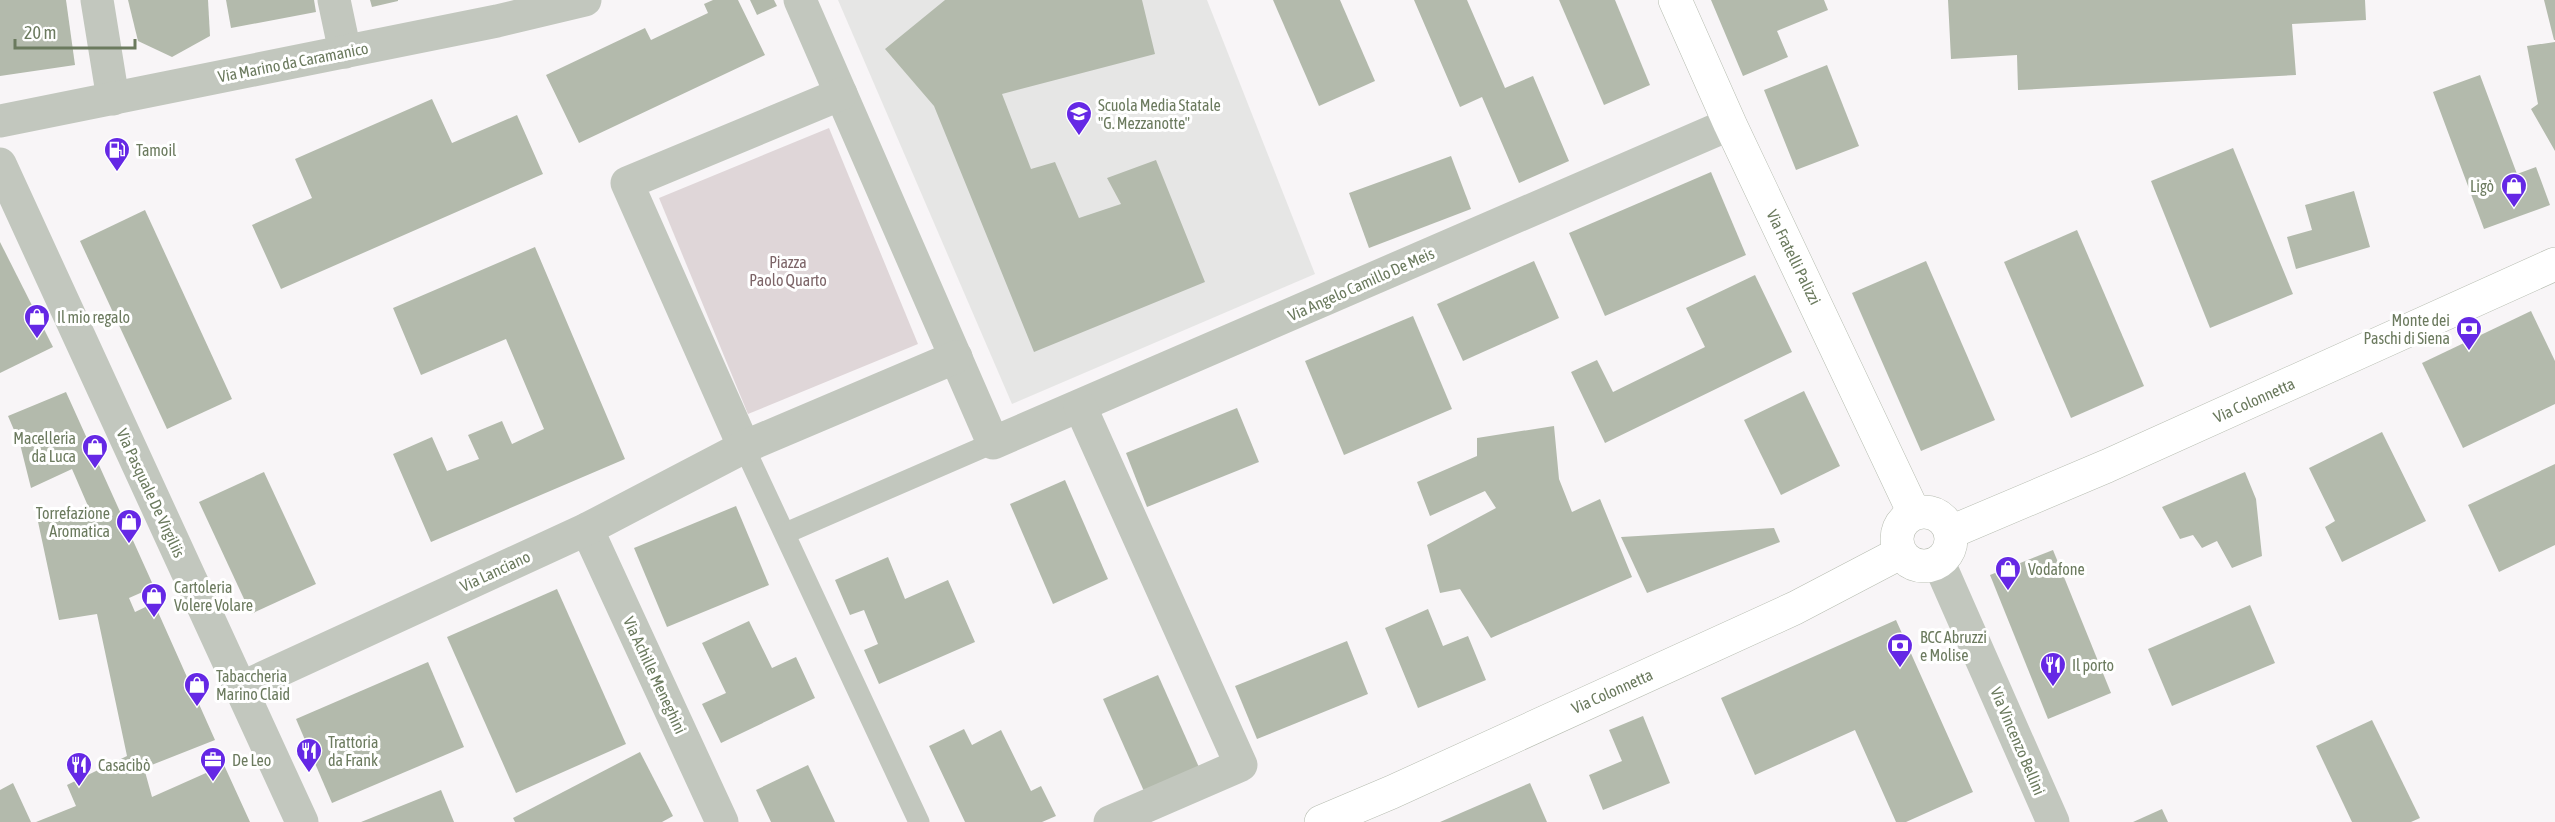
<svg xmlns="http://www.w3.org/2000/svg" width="2555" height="822" font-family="'Asap Condensed',sans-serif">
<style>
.built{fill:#e6e6e5}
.green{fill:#dfd6d8}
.building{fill:#b3baac}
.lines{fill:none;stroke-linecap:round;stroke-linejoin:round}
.secondary-casing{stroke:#b6bcb0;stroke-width:34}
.lane{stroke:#c2c7be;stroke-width:21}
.street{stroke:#c2c7be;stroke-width:33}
.secondary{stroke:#fff;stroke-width:33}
.labels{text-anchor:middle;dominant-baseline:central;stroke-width:6;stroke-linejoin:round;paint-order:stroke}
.street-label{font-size:16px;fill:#6b7a5e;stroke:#fff}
.poi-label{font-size:16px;fill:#6b7a5e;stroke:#fff;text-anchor:start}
.park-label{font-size:16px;fill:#7d6568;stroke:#fff}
</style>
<rect width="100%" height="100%" fill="#f8f5f7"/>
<path class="built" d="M 838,0 L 1207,0 L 1315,274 L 1012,404 Z"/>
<path class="green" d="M 829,128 L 918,344 L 748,414 L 659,198 Z"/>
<g class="building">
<path d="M 0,0 L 66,0 L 75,65 L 0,76 Z"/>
<path d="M 128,0 L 208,0 L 210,36 L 172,57 L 138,41 Z"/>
<path d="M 226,0 L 314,0 L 316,12 L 231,28 Z"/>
<path d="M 370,0 L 398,0 L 398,1 L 372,7 Z"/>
<path d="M 713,0 L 738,0 L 765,55 L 579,143 L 546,75 L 645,28 L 651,40 L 708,13 L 704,4 Z"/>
<path d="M 750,0 L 774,0 L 777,6 L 757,15 Z"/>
<path d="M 945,0 L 1142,0 L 1155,54 L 1002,94 L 1031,169 L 1055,162 L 1079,218 L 1121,204 L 1107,178 L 1156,160 L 1205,282 L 1034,352 L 934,106 L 885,49 Z"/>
<path d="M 1273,0 L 1340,0 L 1375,81 L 1319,106 Z"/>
<path d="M 1414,0 L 1467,0 L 1505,88 L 1533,76 L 1569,161 L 1519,183 L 1482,97 L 1460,107 Z"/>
<path d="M 1559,0 L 1615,0 L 1650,85 L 1604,105 Z"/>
<path d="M 1711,0 L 1824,0 L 1828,10 L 1777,31 L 1788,57 L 1743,76 Z"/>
<path d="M 1948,0 L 2365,0 L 2366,20 L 2292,24 L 2296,75 L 2018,90 L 2017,55 L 1951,59 Z"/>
<path d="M 2544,0 L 2555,0 L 2555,40 L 2554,40 Z"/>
<path d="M 2555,42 L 2555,151 L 2531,109 L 2538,104 L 2527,46 Z"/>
<path d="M 1827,65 L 1859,146 L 1796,170 L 1764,90 Z"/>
<path d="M 2480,75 L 2517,174 L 2536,167 L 2550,205 L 2484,229 L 2433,92 Z"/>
<path d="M 432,99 L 452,143 L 517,115 L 543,174 L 281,289 L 252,225 L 312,198 L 295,159 Z"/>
<path d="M 2233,148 L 2293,294 L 2210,328 L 2151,181 Z"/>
<path d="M 1451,156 L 1471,209 L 1369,248 L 1349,193 Z"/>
<path d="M 1711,172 L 1746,255 L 1605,316 L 1569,233 Z"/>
<path d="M 2354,191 L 2370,247 L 2296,269 L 2287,237 L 2312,230 L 2305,205 Z"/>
<path d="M 145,210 L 232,399 L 167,429 L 80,241 Z"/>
<path d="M 2077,230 L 2144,386 L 2071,418 L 2004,262 Z"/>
<path d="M 0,242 L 53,347 L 0,373 Z"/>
<path d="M 535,247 L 625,459 L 431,542 L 393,454 L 432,437 L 447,471 L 479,459 L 468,435 L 502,421 L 512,444 L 544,429 L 506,339 L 421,375 L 393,308 Z"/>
<path d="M 1534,261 L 1559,318 L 1463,361 L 1437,304 Z"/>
<path d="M 1926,261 L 1995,420 L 1921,451 L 1852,293 Z"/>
<path d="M 1755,275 L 1792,352 L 1605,443 L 1571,372 L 1597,360 L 1613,392 L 1705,347 L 1686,308 Z"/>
<path d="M 2531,311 L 2555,361 L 2555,404 L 2463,448 L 2422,363 Z"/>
<path d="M 1413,316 L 1452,409 L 1344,455 L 1305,361 Z"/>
<path d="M 1804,391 L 1840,466 L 1781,495 L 1744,420 Z"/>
<path d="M 66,392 L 154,587 L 129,598 L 135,612 L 154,603 L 215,740 L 144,768 L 152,797 L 224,765 L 250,822 L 36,822 L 76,806 L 67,785 L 127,756 L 97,614 L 59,620 L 37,517 L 71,515 L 88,506 L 72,469 L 31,488 L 20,444 L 8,416 Z"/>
<path d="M 1237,408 L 1259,462 L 1147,507 L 1126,453 Z"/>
<path d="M 1554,426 L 1559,479 L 1572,512 L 1600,499 L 1632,577 L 1491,638 L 1460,589 L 1440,593 L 1427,545 L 1496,508 L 1485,491 L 1430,516 L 1417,482 L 1477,456 L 1477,438 Z"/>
<path d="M 2382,432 L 2426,521 L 2342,562 L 2325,527 L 2335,521 L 2309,468 Z"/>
<path d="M 2555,464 L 2555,545 L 2499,572 L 2468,505 Z"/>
<path d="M 264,472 L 316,584 L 251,614 L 199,502 Z"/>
<path d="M 2245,472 L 2256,499 L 2262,556 L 2232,568 L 2217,541 L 2202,548 L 2193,535 L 2180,539 L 2162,507 Z"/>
<path d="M 1065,480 L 1108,579 L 1053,604 L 1010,504 Z"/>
<path d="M 736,506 L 769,585 L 667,627 L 634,548 Z"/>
<path d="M 1774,528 L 1780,542 L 1647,593 L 1621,537 Z"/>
<path d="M 2053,550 L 2111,693 L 2048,719 L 1990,575 Z"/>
<path d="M 888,557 L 905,599 L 948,580 L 975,642 L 879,684 L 864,650 L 878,644 L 864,610 L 850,615 L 835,580 Z"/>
<path d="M 557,589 L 626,744 L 516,793 L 447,637 Z"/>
<path d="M 2250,605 L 2275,663 L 2172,706 L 2148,649 Z"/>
<path d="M 1428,609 L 1443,646 L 1468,636 L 1486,680 L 1418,708 L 1385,628 Z"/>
<path d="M 1896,620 L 1973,792 L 1906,822 L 1896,822 L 1855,730 L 1755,775 L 1721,698 Z"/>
<path d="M 749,621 L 772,668 L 796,657 L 815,698 L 721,743 L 702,704 L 726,693 L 702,643 Z"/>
<path d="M 1347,641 L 1368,694 L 1257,739 L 1235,686 Z"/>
<path d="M 428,662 L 464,747 L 332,803 L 296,719 Z"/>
<path d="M 1158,675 L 1202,774 L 1147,798 L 1103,699 Z"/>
<path d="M 1643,716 L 1670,783 L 1603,810 L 1589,775 L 1622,761 L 1609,730 Z"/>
<path d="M 2372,720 L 2420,818 L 2411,822 L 2352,822 L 2316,746 Z"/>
<path d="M 964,729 L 972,745 L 1001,730 L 1031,791 L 1041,786 L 1056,816 L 1042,822 L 965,822 L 929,746 Z"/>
<path d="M 640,752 L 673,816 L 662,822 L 515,822 L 513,818 Z"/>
<path d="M 808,765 L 835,822 L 771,822 L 756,790 Z"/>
<path d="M 13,783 L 31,822 L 0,822 L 0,790 Z"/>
<path d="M 1530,783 L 1547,822 L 1440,822 Z"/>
<path d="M 441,790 L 454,822 L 361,822 Z"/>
<path d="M 2162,809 L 2168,822 L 2133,822 Z"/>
</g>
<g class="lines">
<defs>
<g id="secondary">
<path d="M 1675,0 L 1730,124 L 1914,513"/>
<circle cx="1924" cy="539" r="27"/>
<path d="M 1951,532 L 2107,466 L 2555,264"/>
<path d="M 1321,822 L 1392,792 L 1795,608 L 1900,553"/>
</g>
</defs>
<use href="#secondary" class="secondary-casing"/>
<g class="lane">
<path d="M 744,447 L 919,822"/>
<path d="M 786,533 L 993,443"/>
</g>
<g class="street">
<path d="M 97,0 L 113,99"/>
<path d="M 334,0 L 345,52"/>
<path d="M 800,0 L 993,443 L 1730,124"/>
<path d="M 0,121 L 497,21 L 585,0"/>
<path d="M 0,164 L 302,822"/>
<path d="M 1080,406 L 1241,765 L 1110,822"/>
<path d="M 744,447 L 627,183 L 841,94"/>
<path d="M 587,529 L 722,822"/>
<path d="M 1939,563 L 2053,822"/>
<path d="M 241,688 L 587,529 L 744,447 L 956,357"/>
</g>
<use href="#secondary" class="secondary"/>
</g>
<defs>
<symbol id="school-pin" viewBox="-11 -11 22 30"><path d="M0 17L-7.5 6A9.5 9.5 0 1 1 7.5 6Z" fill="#6528e5" stroke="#fff"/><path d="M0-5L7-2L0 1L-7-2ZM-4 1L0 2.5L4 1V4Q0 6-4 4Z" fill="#fff"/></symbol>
<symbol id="fuel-pin" viewBox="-11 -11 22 30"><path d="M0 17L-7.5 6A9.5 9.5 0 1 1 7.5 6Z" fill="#6528e5" stroke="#fff"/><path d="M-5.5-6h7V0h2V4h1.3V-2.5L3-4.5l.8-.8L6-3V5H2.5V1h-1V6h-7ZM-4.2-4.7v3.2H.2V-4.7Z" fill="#fff"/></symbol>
<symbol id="shop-pin" viewBox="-11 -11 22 30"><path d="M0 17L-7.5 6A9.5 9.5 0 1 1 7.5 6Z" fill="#6528e5" stroke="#fff"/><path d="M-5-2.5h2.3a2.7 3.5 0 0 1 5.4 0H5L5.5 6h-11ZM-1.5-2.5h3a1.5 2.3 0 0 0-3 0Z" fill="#fff"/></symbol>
<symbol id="bank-pin" viewBox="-11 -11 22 30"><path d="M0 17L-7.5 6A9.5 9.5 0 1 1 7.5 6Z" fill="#6528e5" stroke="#fff"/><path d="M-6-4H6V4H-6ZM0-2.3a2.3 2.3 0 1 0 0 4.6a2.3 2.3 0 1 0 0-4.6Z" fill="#fff"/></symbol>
<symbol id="restaurant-pin" viewBox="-11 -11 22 30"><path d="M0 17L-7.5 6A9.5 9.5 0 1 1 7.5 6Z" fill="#6528e5" stroke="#fff"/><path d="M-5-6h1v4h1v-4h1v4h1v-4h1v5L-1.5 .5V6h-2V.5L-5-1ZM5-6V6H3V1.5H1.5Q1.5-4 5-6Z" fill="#fff"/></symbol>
<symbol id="office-pin" viewBox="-11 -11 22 30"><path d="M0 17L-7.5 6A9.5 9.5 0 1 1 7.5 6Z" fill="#6528e5" stroke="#fff"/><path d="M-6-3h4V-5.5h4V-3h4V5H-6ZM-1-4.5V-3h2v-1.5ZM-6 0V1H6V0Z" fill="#fff"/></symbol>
</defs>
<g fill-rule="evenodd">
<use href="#school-pin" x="1064" y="99" width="30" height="40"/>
<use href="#fuel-pin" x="102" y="135" width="30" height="40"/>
<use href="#shop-pin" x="2499" y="171" width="30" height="40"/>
<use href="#shop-pin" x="22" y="302" width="30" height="40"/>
<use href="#bank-pin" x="2454" y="314" width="30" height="40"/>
<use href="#shop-pin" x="80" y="432" width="30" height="40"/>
<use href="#shop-pin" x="114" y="507" width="30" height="40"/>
<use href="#shop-pin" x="1993" y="554" width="30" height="40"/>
<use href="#shop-pin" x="139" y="581" width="30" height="40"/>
<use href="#bank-pin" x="1885" y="631" width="30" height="40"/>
<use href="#restaurant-pin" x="2038" y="650" width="30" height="40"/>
<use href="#shop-pin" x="182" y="670" width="30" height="40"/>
<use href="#restaurant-pin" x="294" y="736" width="30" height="40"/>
<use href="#office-pin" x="198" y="745" width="30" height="40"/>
<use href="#restaurant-pin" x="64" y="750" width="30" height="40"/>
</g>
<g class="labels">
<g class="street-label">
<text transform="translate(293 62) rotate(-11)">Via Marino da Caramanico</text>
<text transform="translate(1794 257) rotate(64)">Via Fratelli Palizzi</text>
<text transform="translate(1361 284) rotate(-24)">Via Angelo Camillo De Meis</text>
<text transform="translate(2254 400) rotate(-24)">Via Colonnetta</text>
<text transform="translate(151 493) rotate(65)">Via Pasquale De Virgiliis</text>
<text transform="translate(495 571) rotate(-25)">Via Lanciano</text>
<text transform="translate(655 675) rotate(65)">Via Achille Meneghini</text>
<text transform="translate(1612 691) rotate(-24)">Via Colonnetta</text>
<text transform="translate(2018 741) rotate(67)">Via Vincenzo Bellini</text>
</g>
<g class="poi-label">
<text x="1098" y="105">Scuola Media Statale<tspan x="1098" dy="18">"G. Mezzanotte"</tspan></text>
<text x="136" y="150">Tamoil</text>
<text x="2494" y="186" text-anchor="end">Ligò</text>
<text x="57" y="317">Il mio regalo</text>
<text x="2450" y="320" text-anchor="end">Monte dei<tspan x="2450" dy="18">Paschi di Siena</tspan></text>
<text x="76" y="438" text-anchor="end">Macelleria<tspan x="76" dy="18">da Luca</tspan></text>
<text x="110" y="513" text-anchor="end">Torrefazione<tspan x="110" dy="18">Aromatica</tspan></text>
<text x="2028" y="569">Vodafone</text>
<text x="174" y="587">Cartoleria<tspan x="174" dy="18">Volere Volare</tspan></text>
<text x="1920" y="637">BCC Abruzzi<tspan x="1920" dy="18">e Molise</tspan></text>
<text x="2072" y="665">Il porto</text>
<text x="216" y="676">Tabaccheria<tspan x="216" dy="18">Marino Claid</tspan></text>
<text x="328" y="742">Trattoria<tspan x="328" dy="18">da Frank</tspan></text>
<text x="232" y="760">De Leo</text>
<text x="98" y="765">Casacibò</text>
</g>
<g class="park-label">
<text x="788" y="262">Piazza<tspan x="788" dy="18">Paolo Quarto</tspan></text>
</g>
</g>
<path d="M15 39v9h120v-9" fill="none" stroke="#6b7a5e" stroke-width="3"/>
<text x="24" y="39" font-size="18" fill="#6b7a5e" stroke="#ffffff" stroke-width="4.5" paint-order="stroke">20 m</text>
</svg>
